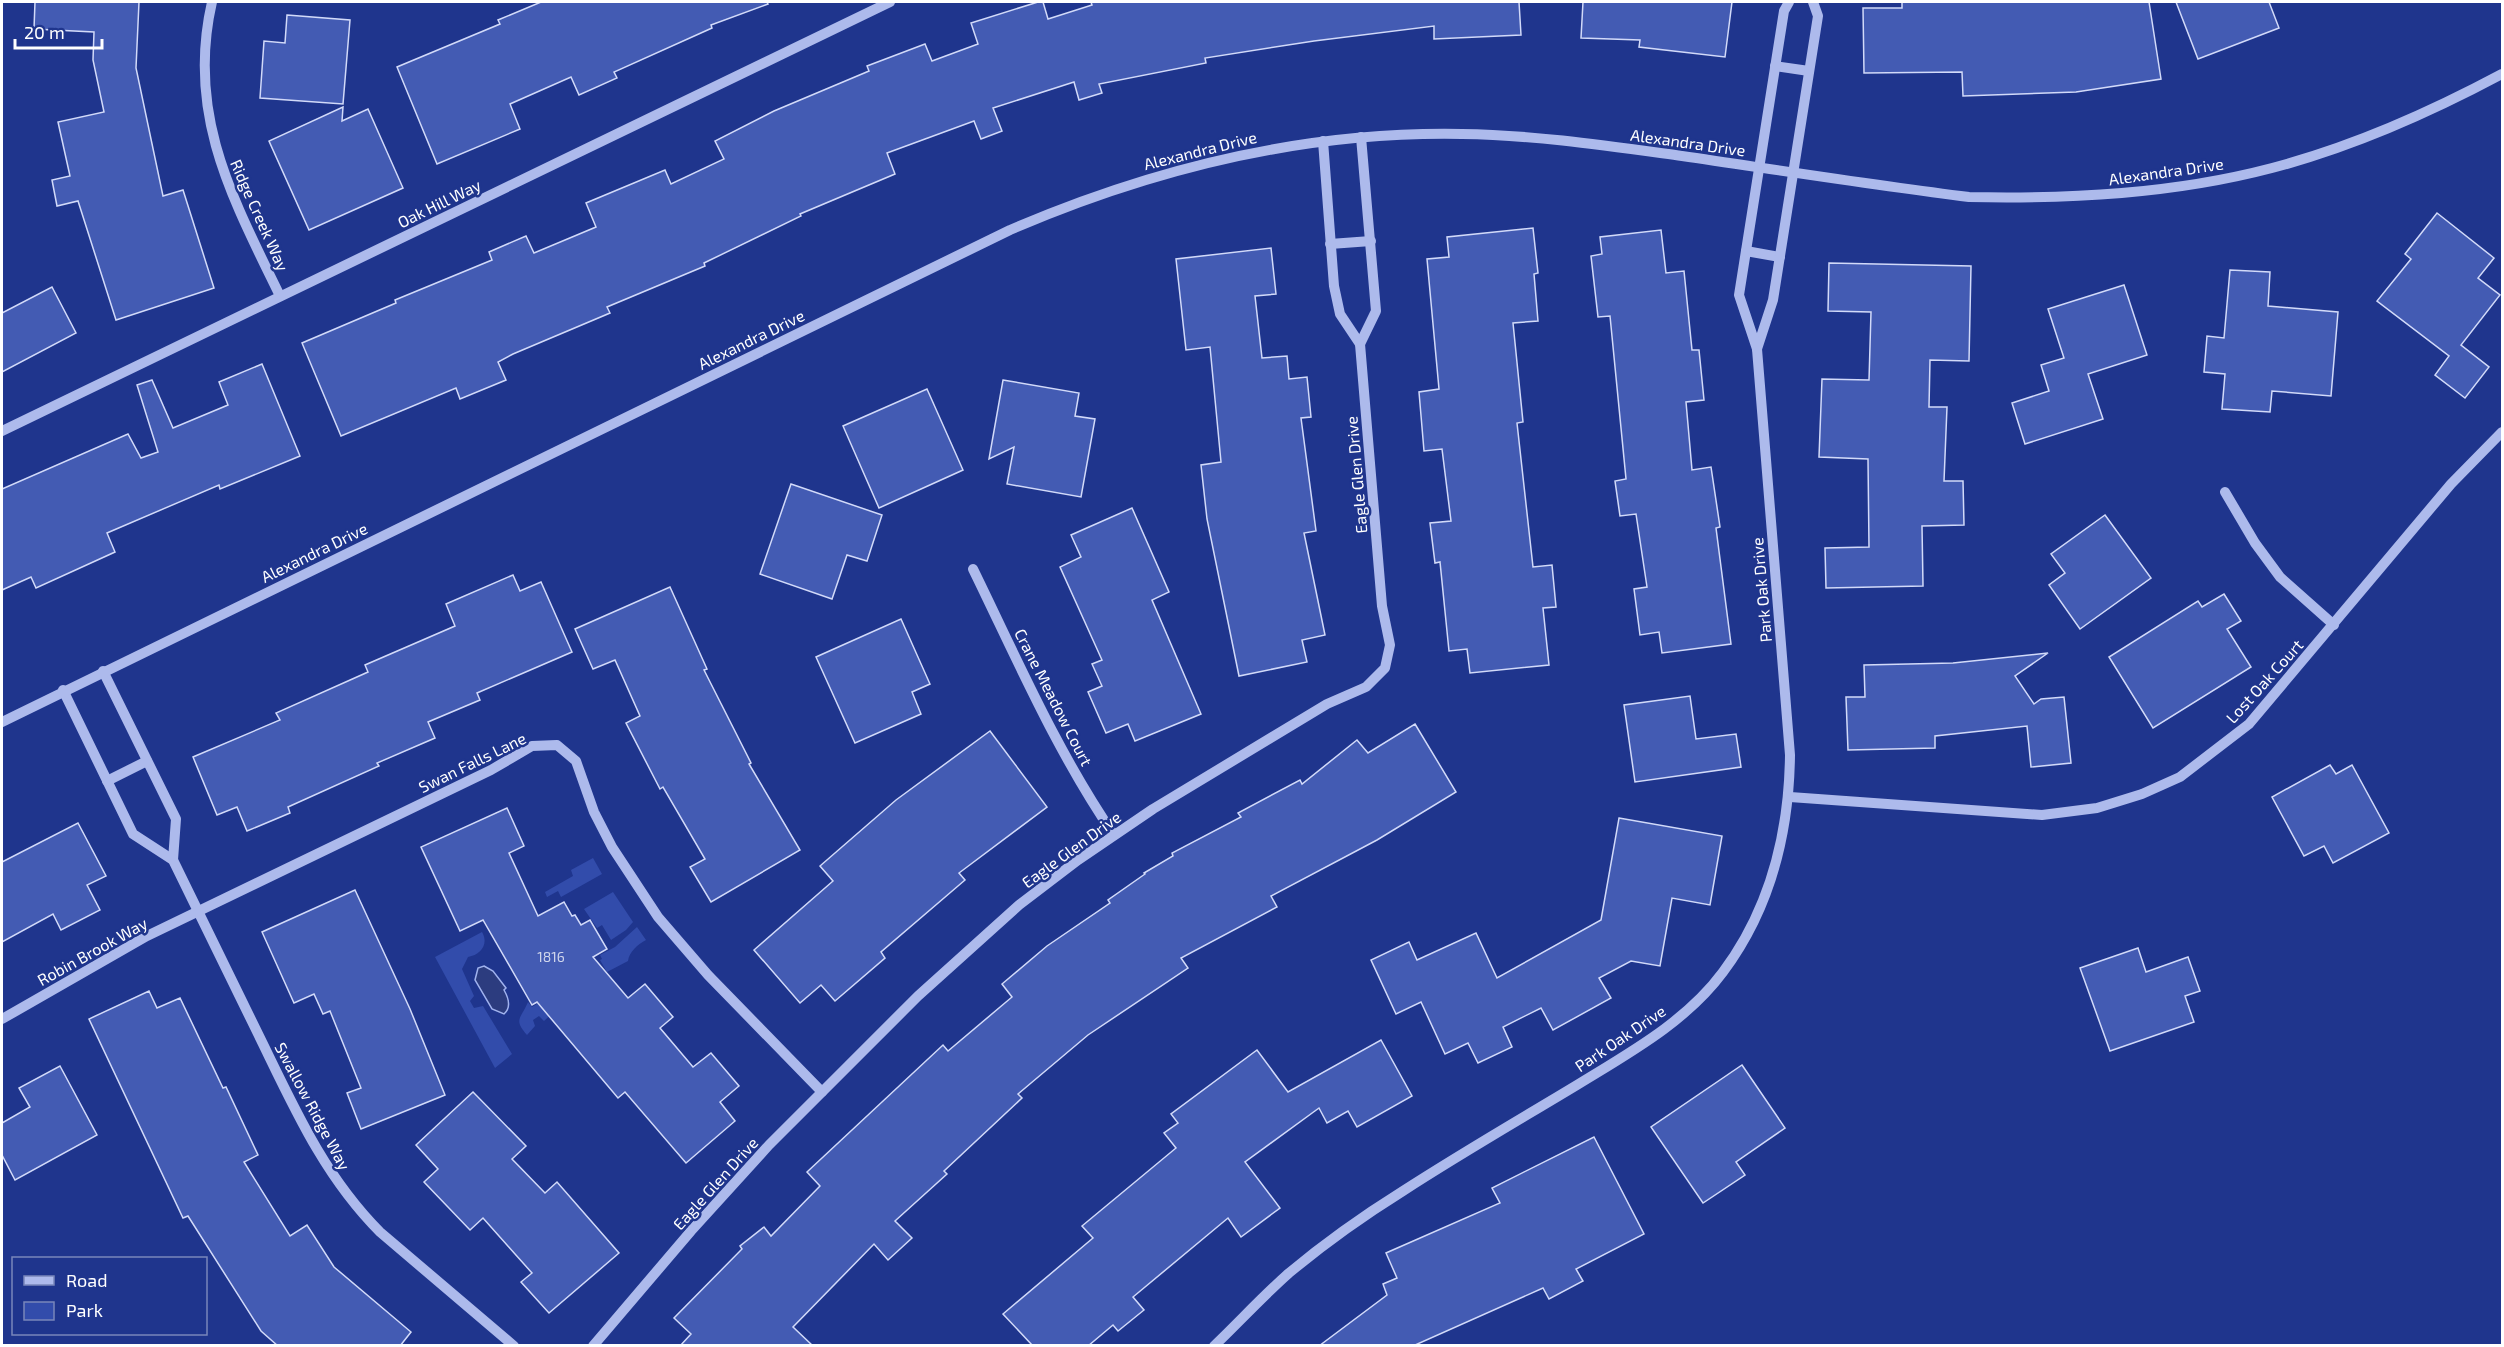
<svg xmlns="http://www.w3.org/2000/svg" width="2504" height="1347" font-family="'Exo 2',sans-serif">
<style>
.green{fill:#324cab}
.water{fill:#2c3c7f;stroke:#a0b2ee;stroke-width:1.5}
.building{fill:#435bb3;stroke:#d2daf9;stroke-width:1.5}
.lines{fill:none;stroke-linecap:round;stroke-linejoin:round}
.minor{stroke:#adbaec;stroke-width:10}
.labels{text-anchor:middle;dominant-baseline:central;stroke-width:5;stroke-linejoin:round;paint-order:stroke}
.number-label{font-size:14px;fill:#d0d6ec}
.street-label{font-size:16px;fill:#fff;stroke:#1f358d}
</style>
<rect width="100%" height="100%" fill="#1f358d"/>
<g class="green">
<path d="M 593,858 L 602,874 L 561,897 L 558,891 L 547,897 L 545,892 L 573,876 L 571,870 Z"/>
<path d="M 613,892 L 633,922 L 626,930 L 611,940 L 602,925 L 597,928 L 584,909 Z"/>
<path d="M 637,927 L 646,940 C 638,944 629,952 628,961 L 607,972 L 600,960 L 602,959 L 600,955 L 615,947 Z"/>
<path d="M 482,932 C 489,944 481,955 468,957 L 462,969 L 474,996 L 470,1001 L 474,1008 L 483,1006 L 512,1054 L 495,1068 L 435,957 Z"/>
<path d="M 528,1002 L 532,1007 L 537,1004 L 556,1010 L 544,1021 L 539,1016 L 533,1020 L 535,1026 L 527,1035 C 513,1019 521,1019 528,1002 Z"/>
</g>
<path class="water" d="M 484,966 L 493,971 L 506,988 L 504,990 C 508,997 512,1007 504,1014 L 492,1009 L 475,980 L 478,968 Z"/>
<g class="building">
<path d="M 35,2 L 139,2 L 136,68 L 163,196 L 183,190 L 214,288 L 116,320 L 78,201 L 57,206 L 52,180 L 70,176 L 58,122 L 104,112 L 93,60 L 94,32 L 34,29 Z"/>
<path d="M 541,2 L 767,2 L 768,4 L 711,25 L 712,28 L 614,72 L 617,78 L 579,95 L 571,77 L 510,104 L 520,129 L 437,164 L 397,67 L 500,24 L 498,20 Z"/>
<path d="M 1038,2 L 1043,2 L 1048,19 L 1092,5 L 1091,2 L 1519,2 L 1521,35 L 1434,39 L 1434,26 L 1314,41 L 1205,58 L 1206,63 L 1099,84 L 1102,93 L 1079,100 L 1074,82 L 993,108 L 1002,131 L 981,139 L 974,121 L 887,153 L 895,174 L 800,214 L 801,216 L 704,263 L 705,266 L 607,307 L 610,313 L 513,354 L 498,362 L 506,380 L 460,399 L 456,388 L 341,436 L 302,343 L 396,303 L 395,300 L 492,260 L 489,252 L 526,236 L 534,253 L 596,227 L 586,203 L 665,170 L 671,184 L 724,159 L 715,141 L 774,111 L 869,71 L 867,66 L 925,44 L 932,61 L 978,44 L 971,23 Z"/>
<path d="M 1583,2 L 1732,2 L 1725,57 L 1639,47 L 1640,40 L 1581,38 Z"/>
<path d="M 1902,2 L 2149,2 L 2161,79 L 2076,92 L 1963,96 L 1962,72 L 1864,73 L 1863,8 L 1902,8 Z"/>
<path d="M 2176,2 L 2269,2 L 2279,28 L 2198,59 Z"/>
<path d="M 287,15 L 350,20 L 343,104 L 260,98 L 264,41 L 285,43 Z"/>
<path d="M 343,107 L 342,121 L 368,109 L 403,188 L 309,230 L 269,141 Z"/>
<path d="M 2437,213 L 2494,258 L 2478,278 L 2500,295 L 2461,345 L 2489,367 L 2465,398 L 2435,375 L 2449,356 L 2377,301 L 2411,259 L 2405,254 Z"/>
<path d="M 1533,228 L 1538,273 L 1534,274 L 1538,321 L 1513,323 L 1523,422 L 1517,423 L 1533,567 L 1552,565 L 1556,607 L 1543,608 L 1549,665 L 1470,673 L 1467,649 L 1449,651 L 1440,562 L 1435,563 L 1430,523 L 1451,521 L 1442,449 L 1424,451 L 1419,392 L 1439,389 L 1427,259 L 1449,257 L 1447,237 Z"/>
<path d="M 1661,230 L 1666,273 L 1684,271 L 1692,350 L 1699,350 L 1704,400 L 1686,402 L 1692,470 L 1711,467 L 1720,527 L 1716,528 L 1731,644 L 1662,653 L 1659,632 L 1640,635 L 1634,589 L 1647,587 L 1636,514 L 1620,516 L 1615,481 L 1626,479 L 1610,316 L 1598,317 L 1591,256 L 1602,254 L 1600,237 Z"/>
<path d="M 1271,248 L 1276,294 L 1255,296 L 1262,358 L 1287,356 L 1289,379 L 1307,377 L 1311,417 L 1301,418 L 1316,531 L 1304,533 L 1325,635 L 1302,640 L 1307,662 L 1239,676 L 1207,519 L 1201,465 L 1221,462 L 1210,347 L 1186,350 L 1176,259 Z"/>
<path d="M 1829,263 L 1971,266 L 1969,361 L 1930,360 L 1929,407 L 1947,407 L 1944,481 L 1963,481 L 1964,525 L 1922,526 L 1923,586 L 1826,588 L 1825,548 L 1869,547 L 1868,459 L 1819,457 L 1822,379 L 1869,380 L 1871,312 L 1828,311 Z"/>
<path d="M 2230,270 L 2270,272 L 2268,306 L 2338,312 L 2331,396 L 2272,391 L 2270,412 L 2222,409 L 2225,374 L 2204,372 L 2207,336 L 2224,338 Z"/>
<path d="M 2124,285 L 2147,355 L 2088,374 L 2103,419 L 2025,444 L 2012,403 L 2049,391 L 2041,365 L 2064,358 L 2048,309 Z"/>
<path d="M 52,287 L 76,333 L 2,372 L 2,313 Z"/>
<path d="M 262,364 L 300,456 L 220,489 L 219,485 L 107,533 L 115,552 L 36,588 L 31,577 L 2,590 L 2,489 L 128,434 L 141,458 L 158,452 L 137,385 L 152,380 L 173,428 L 228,405 L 219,382 Z"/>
<path d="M 1003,380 L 1079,393 L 1075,416 L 1095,419 L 1081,497 L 1007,484 L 1014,447 L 989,459 Z"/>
<path d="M 927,389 L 963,470 L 879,508 L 843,426 Z"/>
<path d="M 791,484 L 882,515 L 867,561 L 847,555 L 832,599 L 760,574 Z"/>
<path d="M 1132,508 L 1169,592 L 1152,600 L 1201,714 L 1135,741 L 1128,724 L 1106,733 L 1088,692 L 1102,686 L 1092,664 L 1102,660 L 1060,567 L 1081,557 L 1071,535 Z"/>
<path d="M 2105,515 L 2151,578 L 2080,629 L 2049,585 L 2065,573 L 2051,554 Z"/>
<path d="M 513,575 L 520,591 L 541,582 L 572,652 L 477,693 L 480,700 L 428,722 L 435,738 L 377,763 L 379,766 L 288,807 L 290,813 L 247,831 L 237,807 L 217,815 L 193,757 L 280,720 L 276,713 L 368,672 L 365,665 L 455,626 L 446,604 Z"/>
<path d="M 670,587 L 707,669 L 704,670 L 751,763 L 749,764 L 800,850 L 711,902 L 690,867 L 705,859 L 663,787 L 660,789 L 626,723 L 640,716 L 615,660 L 593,669 L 575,629 Z"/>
<path d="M 2224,594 L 2241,621 L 2227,629 L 2251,667 L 2153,728 L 2109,657 L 2198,601 L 2202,607 Z"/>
<path d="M 901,619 L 930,684 L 912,692 L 921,714 L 855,743 L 816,657 Z"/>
<path d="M 2048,653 L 2015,676 L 2034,704 L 2041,699 L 2064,697 L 2071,763 L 2031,767 L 2027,726 L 1935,736 L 1935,748 L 1848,750 L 1846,697 L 1865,697 L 1864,665 L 1953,663 Z"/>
<path d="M 1690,696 L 1696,739 L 1736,734 L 1741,767 L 1635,782 L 1624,705 Z"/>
<path d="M 1415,724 L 1456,792 L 1377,840 L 1271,896 L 1277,907 L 1181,958 L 1188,968 L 1088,1035 L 1018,1094 L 1022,1098 L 944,1171 L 947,1174 L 895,1221 L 912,1238 L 888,1260 L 874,1244 L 793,1327 L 813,1346 L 680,1346 L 691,1334 L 674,1318 L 742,1249 L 740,1246 L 764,1227 L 771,1236 L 820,1186 L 807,1172 L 943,1045 L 948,1051 L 1012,997 L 1002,984 L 1047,946 L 1110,903 L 1108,900 L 1145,874 L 1144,873 L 1173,856 L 1172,853 L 1241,817 L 1238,813 L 1300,780 L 1302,784 L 1357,740 L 1368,753 Z"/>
<path d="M 990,731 L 1047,807 L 959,873 L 965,880 L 881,952 L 885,958 L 835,1001 L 821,985 L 800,1003 L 754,950 L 833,881 L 820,866 L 896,800 Z"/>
<path d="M 2330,765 L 2336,774 L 2352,765 L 2389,833 L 2333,863 L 2324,846 L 2304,856 L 2272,797 Z"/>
<path d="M 507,808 L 524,846 L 509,853 L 538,916 L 564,902 L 572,916 L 575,915 L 581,925 L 590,920 L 607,949 L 593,957 L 628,998 L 645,984 L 673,1017 L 660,1028 L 693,1067 L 711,1053 L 739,1086 L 720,1102 L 735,1121 L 686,1163 L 625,1092 L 618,1098 L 537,1002 L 532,1005 L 483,920 L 460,931 L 421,847 Z"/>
<path d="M 1619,818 L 1722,836 L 1710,905 L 1672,898 L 1660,966 L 1631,961 L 1599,978 L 1611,998 L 1553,1030 L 1541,1008 L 1503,1027 L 1512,1047 L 1478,1063 L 1468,1043 L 1445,1054 L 1421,1002 L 1396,1014 L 1371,960 L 1409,942 L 1417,960 L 1476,933 L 1497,978 L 1601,920 Z"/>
<path d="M 78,823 L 106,876 L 87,885 L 100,910 L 61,930 L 53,914 L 2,942 L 2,862 Z"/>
<path d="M 355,890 L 410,1009 L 445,1095 L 361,1129 L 347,1093 L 361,1088 L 330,1011 L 323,1014 L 314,994 L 294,1003 L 262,932 Z"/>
<path d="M 2138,948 L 2146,972 L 2188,957 L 2200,991 L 2185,996 L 2194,1022 L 2110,1051 L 2080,968 Z"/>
<path d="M 149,991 L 157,1008 L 180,998 L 223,1088 L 226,1087 L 258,1155 L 244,1162 L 290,1236 L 307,1225 L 334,1267 L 411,1332 L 400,1346 L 278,1346 L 261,1331 L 188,1216 L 183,1218 L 89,1019 Z"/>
<path d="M 1381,1040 L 1412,1096 L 1357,1127 L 1348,1111 L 1327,1123 L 1319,1108 L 1245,1162 L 1280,1208 L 1241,1237 L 1228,1218 L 1133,1297 L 1144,1310 L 1118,1331 L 1113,1325 L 1088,1346 L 1033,1346 L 1003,1314 L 1093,1238 L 1082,1226 L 1176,1148 L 1164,1133 L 1178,1123 L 1171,1114 L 1257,1050 L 1288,1092 Z"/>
<path d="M 1742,1065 L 1785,1128 L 1736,1162 L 1745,1175 L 1703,1203 L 1651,1127 Z"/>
<path d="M 60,1066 L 97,1135 L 15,1180 L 2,1155 L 2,1123 L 30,1107 L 19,1088 Z"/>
<path d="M 473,1092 L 526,1146 L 512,1159 L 545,1193 L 557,1182 L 619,1253 L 549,1313 L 521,1282 L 532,1273 L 483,1218 L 470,1230 L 424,1182 L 438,1169 L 416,1145 Z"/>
<path d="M 1594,1137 L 1644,1234 L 1576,1269 L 1583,1281 L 1549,1299 L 1543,1288 L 1413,1346 L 1319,1346 L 1387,1295 L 1383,1284 L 1397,1278 L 1386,1253 L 1500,1203 L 1492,1188 Z"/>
</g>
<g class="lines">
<g class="minor">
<path d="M 212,2 C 186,115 233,199 280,296"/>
<path d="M 1775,66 L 1809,71"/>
<path d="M 1330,244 L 1371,241"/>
<path d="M 1746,251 L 1780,257"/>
<path d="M 1360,344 L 1376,311 L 1361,137"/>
<path d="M 1757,349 L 1773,300 L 1818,16 L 1813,2"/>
<path d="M 2,431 L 890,2"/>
<path d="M 2225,492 L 2255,543 L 2280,577 L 2334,625"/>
<path d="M 973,569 C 1017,659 1057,752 1114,835"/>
<path d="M 103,671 L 176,819 L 173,860"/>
<path d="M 63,690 L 133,834 L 173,860 C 203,921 233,982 263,1044 C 296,1112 326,1178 380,1232 L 514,1346"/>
<path d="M 2,722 L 1010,230 C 1154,168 1304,131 1462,134 C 1536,135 1609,146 1682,156 C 1778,170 1873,185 1969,197 C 2071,199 2173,194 2272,168 C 2353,147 2429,113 2502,74"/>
<path d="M 107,781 L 147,761"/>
<path d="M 1790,797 L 2042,815 L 2097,808 L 2142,794 L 2180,777 L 2249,724 L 2451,484 L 2502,432"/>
<path d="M 2,1019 L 147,936 L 491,770 L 532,746 L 557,745 L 576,761 L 594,812 L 612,847 L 658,917 L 708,975 L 822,1092"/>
<path d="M 593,1346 L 691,1231 L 769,1145 L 918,996 L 1019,905 L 1078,860 L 1153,809 L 1327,704 L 1366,687 L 1385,668 L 1390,645 L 1382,606 L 1360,344 L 1340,314 L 1334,286 L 1323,141"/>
<path d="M 1214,1346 C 1239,1322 1263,1296 1289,1273 C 1325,1243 1363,1216 1403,1191 C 1460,1154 1519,1120 1577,1085 C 1629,1053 1686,1022 1723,972 C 1770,909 1789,833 1790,755 L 1757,349 L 1739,295 L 1784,11 L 1789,2"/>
</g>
</g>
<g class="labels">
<g class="number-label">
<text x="551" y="956">1816</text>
</g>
<g class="street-label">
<text transform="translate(1688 142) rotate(8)">Alexandra Drive</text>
<text transform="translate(1200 150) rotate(-14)">Alexandra Drive</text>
<text transform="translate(2166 171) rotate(-8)">Alexandra Drive</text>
<text transform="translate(439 203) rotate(-26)">Oak Hill Way</text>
<text transform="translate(260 215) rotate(66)">Ridge Creek Way</text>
<text transform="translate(751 339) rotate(-26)">Alexandra Drive</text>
<text transform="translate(1356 475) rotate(-95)">Eagle Glen Drive</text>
<text transform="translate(314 552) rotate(-26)">Alexandra Drive</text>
<text transform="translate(1761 590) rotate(-95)">Park Oak Drive</text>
<text transform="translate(2264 681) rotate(-48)">Lost Oak Court</text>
<text transform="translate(1054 697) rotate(63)">Crane Meadow Court</text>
<text transform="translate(472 762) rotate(-26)">Swan Falls Lane</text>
<text transform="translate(1071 849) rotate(-36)">Eagle Glen Drive</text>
<text transform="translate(92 951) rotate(-29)">Robin Brook Way</text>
<text transform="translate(1620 1038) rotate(-34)">Park Oak Drive</text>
<text transform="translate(313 1106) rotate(62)">Swallow Ridge Way</text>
<text transform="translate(715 1183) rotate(-48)">Eagle Glen Drive</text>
</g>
</g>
<rect width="2504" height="1347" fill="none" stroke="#ffffff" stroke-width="6"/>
<rect x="12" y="1257" width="195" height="78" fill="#1f358d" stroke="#7986bb" stroke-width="1.5"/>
<rect x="24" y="1276" width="30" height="9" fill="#adbaec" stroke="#7986bb" stroke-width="1.5"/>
<text x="66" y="1287" font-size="18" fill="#ffffff">Road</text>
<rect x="24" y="1302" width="30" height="18" fill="#324cab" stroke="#7986bb" stroke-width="1.5"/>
<text x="66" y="1317" font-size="18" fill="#ffffff">Park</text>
<path d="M15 39v9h87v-9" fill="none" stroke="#ffffff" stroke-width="3"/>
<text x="24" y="39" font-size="18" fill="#ffffff" stroke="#1f358d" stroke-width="4.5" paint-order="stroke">20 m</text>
</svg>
